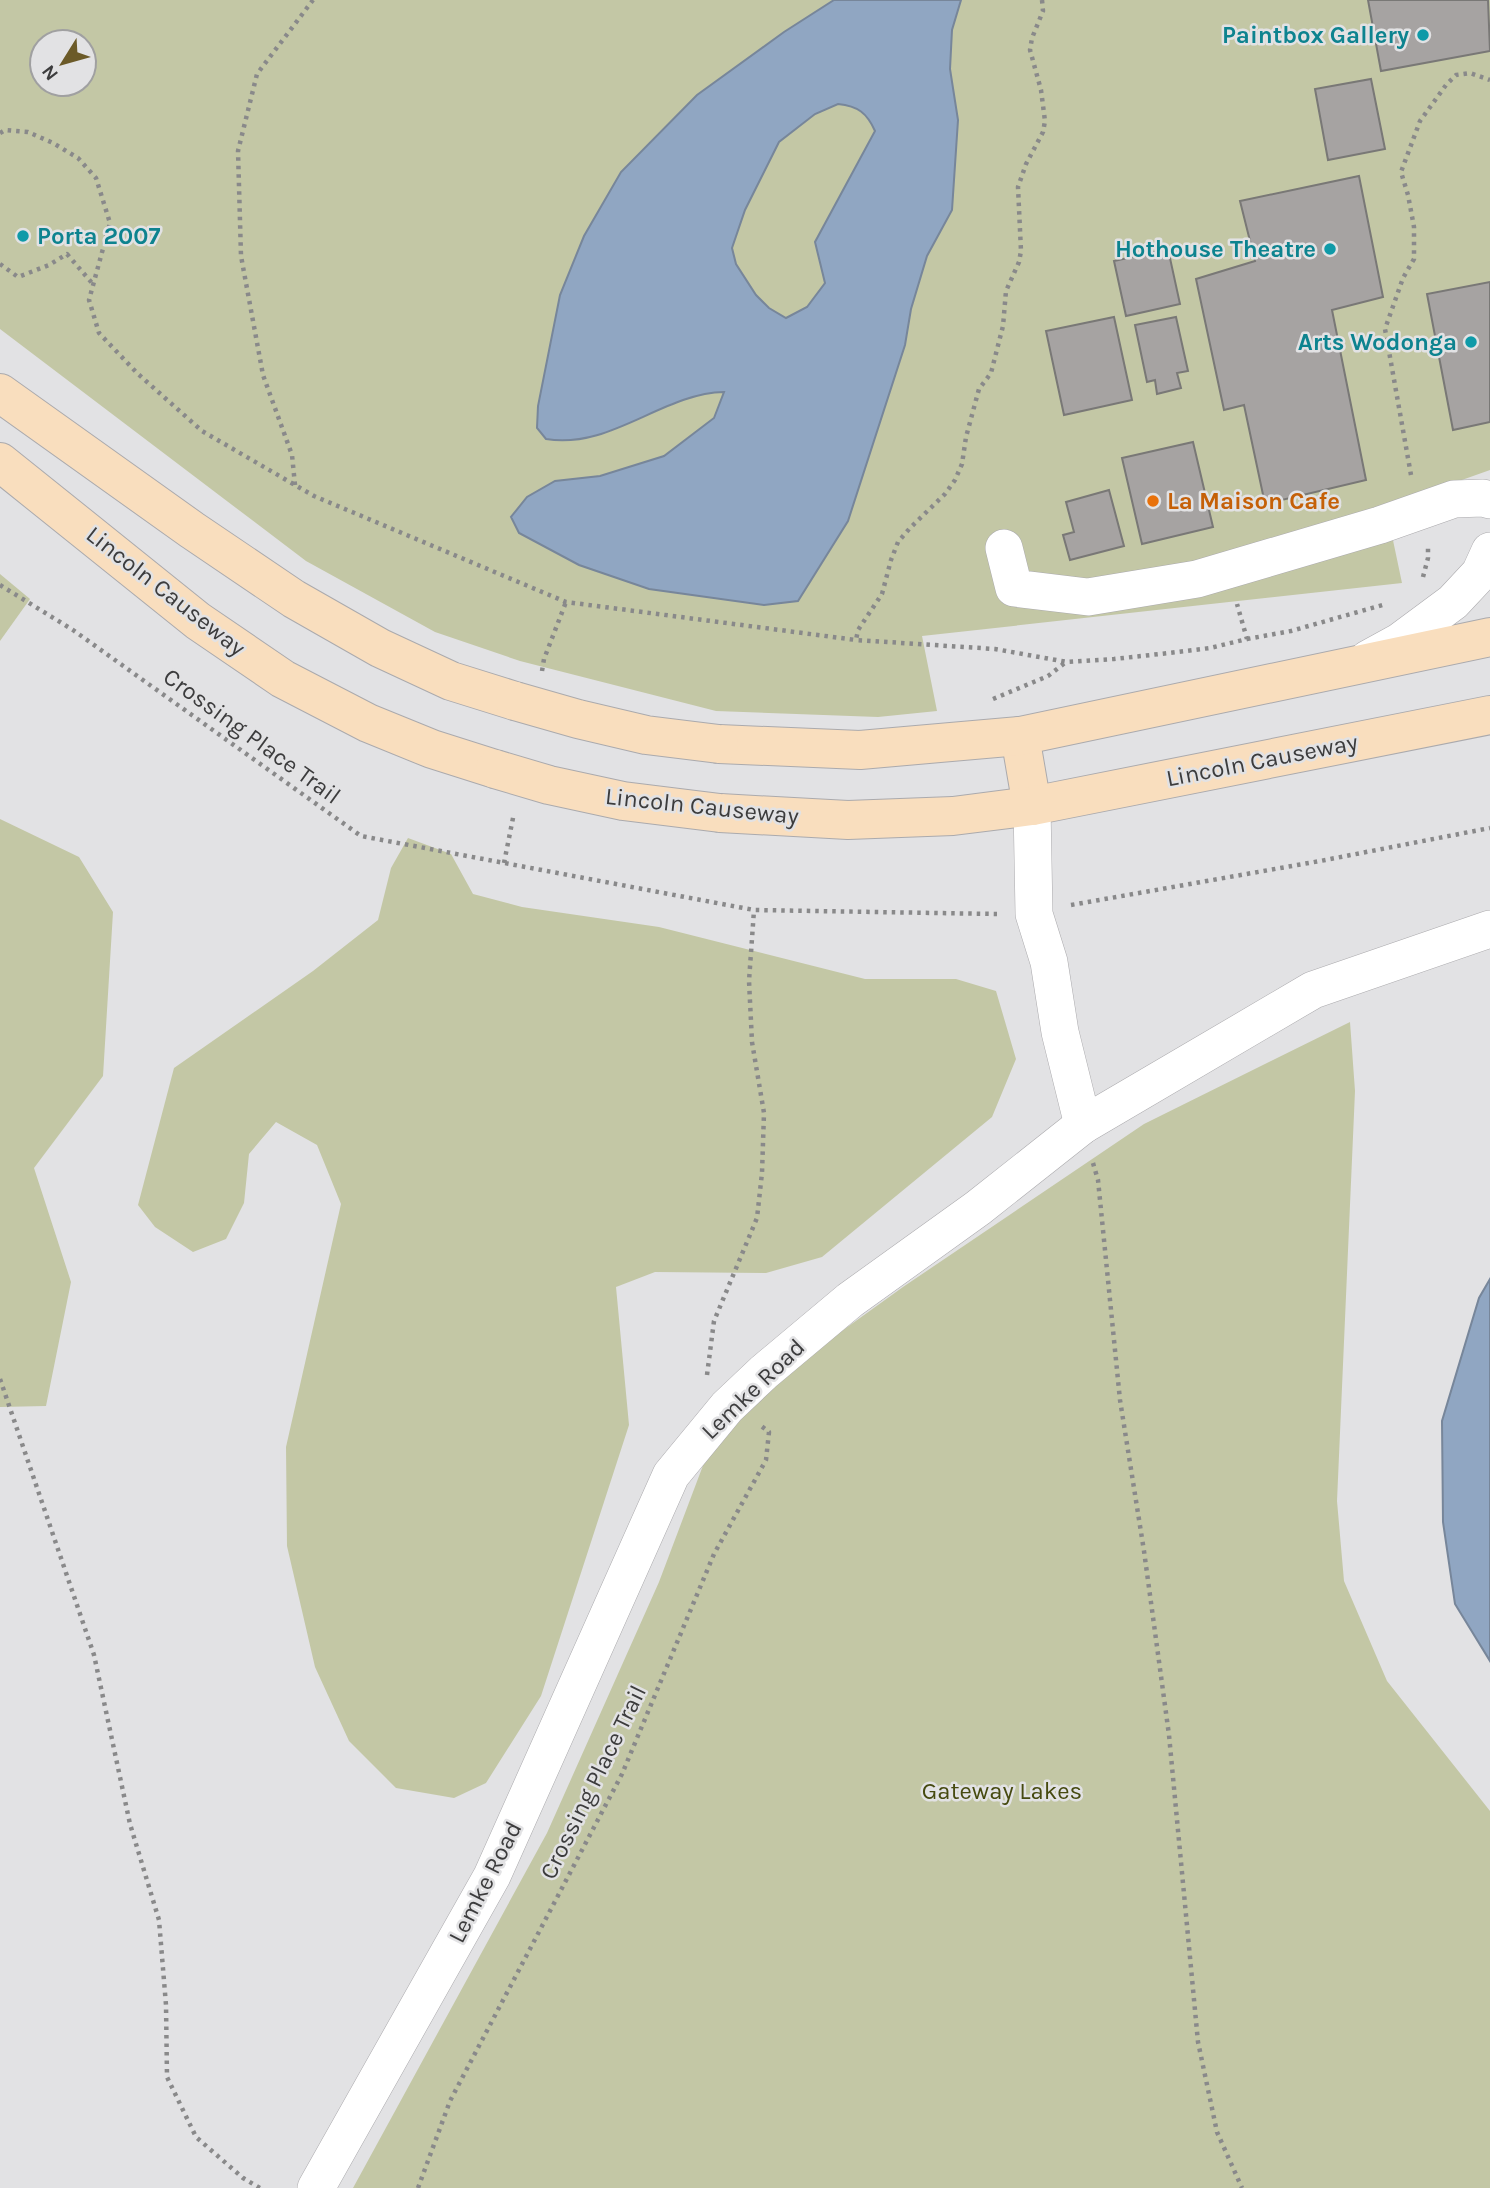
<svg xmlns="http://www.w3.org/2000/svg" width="1490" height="2188" font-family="Karla,sans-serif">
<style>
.green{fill:#c3c7a5;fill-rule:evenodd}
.water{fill:#90a6c2;stroke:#77869a;stroke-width:2;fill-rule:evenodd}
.building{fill:#a6a3a2;stroke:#797876;stroke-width:2}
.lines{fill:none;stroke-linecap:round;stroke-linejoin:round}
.street-casing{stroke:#abaaad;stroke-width:38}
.secondary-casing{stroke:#abaaad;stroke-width:40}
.path{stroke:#89898a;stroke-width:4.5;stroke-dasharray:3.5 5;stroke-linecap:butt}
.street{stroke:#fff;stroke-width:37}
.secondary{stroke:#f9debe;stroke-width:38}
.secondary-bridge-casing{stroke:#abaaad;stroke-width:40;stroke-linecap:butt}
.secondary-bridge{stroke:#f9debe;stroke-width:38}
.culture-dot{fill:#0f9aa8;stroke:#e2e2e4;stroke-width:2.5}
.food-dot{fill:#e8710a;stroke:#e2e2e4;stroke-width:2.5}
.labels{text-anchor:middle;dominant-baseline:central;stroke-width:5;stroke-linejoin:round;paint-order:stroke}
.culture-label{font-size:24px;font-weight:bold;fill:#0d838f;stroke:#e2e2e4;text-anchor:end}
.food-label{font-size:24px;font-weight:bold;fill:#c56008;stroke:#e2e2e4;text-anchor:start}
.street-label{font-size:24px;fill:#3c3c3d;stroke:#e2e2e4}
.park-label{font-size:24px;fill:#464a10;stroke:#e2e2e4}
</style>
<rect width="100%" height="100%" fill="#e2e2e4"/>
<g class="green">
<path d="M 0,0 L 1490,0 L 1490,470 L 1386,507 L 1402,583 L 922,636 L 937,711 L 878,717 L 716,711 L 520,661 L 435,632 L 306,561 L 0,329 ZM 42,42 L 84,42 L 84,84 L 42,84 Z"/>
<path d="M 0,574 L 30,599 L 0,641 Z"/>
<path d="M 0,819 L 79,857 L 113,912 L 103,1076 L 34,1168 L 71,1282 L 46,1406 L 0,1407 Z"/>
<path d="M 408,838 L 451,854 L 473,894 L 522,907 L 659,927 L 865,979 L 956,979 L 996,991 L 1016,1059 L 992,1117 L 822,1257 L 766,1273 L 655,1272 L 616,1287 L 629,1425 L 541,1696 L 486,1783 L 454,1798 L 396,1788 L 349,1741 L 315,1667 L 287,1546 L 286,1447 L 341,1204 L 317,1145 L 276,1122 L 249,1154 L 244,1203 L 226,1239 L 193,1252 L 155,1227 L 138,1205 L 174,1068 L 313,971 L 378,920 L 391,868 Z"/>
<path d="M 1350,1022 L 1355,1091 L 1337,1501 L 1344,1581 L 1387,1681 L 1490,1811 L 1490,2188 L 353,2188 L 547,1833 L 659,1582 L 710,1447 L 757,1392 L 903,1287 L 1144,1124 Z"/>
</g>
<g class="water">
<path d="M 834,0 L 961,0 L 952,30 L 950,69 L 958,120 L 952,210 L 927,256 L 911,309 L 905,345 L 848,521 L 798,601 L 764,605 L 649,589 L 579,565 L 519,533 L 511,517 L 527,497 L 555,481 L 600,476 L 664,456 L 714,418 L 724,392 C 663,393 610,450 546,439 L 537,428 L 538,406 L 560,295 L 584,236 L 621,172 L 697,95 L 784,32 ZM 838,104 C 858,106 867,113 875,131 L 815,242 L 825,283 L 807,307 L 786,318 L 769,308 L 756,295 L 736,264 L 732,248 L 745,210 L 779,142 L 815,114 Z"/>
<path d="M 1490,1279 L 1490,1661 L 1455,1604 L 1443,1522 L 1442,1421 L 1479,1298 Z"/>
</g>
<g class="building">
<path d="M 1368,0 L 1488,0 L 1490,51 L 1381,71 Z"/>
<path d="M 1371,79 L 1385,149 L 1328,160 L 1315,89 Z"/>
<path d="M 1359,176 L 1383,297 L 1332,310 L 1366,480 L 1265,504 L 1244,405 L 1224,410 L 1196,279 L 1255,261 L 1240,201 Z"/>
<path d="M 1168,249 L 1180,304 L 1126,316 L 1114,261 Z"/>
<path d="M 1490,282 L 1490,422 L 1453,430 L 1427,294 Z"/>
<path d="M 1114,317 L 1132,400 L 1064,415 L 1046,331 Z"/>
<path d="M 1176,317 L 1188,371 L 1177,373 L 1181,388 L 1157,394 L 1155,380 L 1147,382 L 1135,325 Z"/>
<path d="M 1193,442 L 1213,527 L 1142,544 L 1122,458 Z"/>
<path d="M 1109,490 L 1124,546 L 1070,560 L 1063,535 L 1074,532 L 1066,502 Z"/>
</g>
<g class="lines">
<defs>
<g id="street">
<path d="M 1004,548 L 1014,588 L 1088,597 L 1197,579 L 1380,525 L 1454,499 L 1483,498 L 1490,500"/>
<path d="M 1368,659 L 1399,642 L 1453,602 L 1480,573 L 1490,551"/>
<path d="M 1032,806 L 1034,914 L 1049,962 L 1060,1032 L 1083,1125"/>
<path d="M 316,2188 L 492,1876 L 671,1475 L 727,1407 L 764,1372 L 850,1300 L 978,1208 L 1083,1125 L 1313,990 L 1490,929"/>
</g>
<g id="secondary">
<path d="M 0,393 L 192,530 L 294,599 L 380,648 L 451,681 L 515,701"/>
<path d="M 0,462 L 198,621 L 283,679 L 368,723 L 432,749 L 495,769"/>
<path d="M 1020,736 L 1032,806"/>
<path d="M 719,744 L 860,750 L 1020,736 L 1490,637"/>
<path d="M 720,813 L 848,820 L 953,816 L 1032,806 L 1490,715"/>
</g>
</defs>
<use href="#street" class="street-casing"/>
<use href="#secondary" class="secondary-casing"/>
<g class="path">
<path d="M 1042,0 L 1043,11 L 1032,38 L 1030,50 L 1041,90 L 1045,121 L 1043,132 L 1026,164 L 1018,187 L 1021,251 L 1019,262 L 1006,291 L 1003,326 L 991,373 L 979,389 L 966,437 L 962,464 L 955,480 L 945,494 L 910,528 L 898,542 L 891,560 L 882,594 L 858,630 L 856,640 L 995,649 L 1067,662 L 1114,659 L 1169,653 L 1210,648 L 1247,639 L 1237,604"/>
<path d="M 0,133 L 5,130 L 28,132 L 53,143 L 78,158 L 96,178 L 110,223 L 89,300 L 99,333 L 137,373 L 202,431 L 314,496 L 566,602 L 856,640"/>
<path d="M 0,264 L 18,277 L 49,265 L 67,254 L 92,283"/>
<path d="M 1411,475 L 1385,329 L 1403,278 L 1414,259 L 1414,227 L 1408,195 L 1401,172 L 1420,121 L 1446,85 L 1456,75 L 1470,73 L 1490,80"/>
<path d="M 295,485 L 292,455 L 263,375 L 241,256 L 238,151 L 257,74 L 313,0"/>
<path d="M 1423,577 L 1428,558 L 1428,548"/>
<path d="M 0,585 L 73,630 L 361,836 L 754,910 L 997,914"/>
<path d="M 1247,639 L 1291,631 L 1386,604"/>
<path d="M 542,671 L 544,659 L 566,602"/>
<path d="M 993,699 L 1048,676 L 1066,662"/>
<path d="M 504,863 L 514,813"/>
<path d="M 1071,905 L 1320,861 L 1490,828"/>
<path d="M 1093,1163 L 1098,1180 L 1120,1400 L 1144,1551 L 1169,1735 L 1198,2042 L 1217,2132 L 1242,2188"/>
<path d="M 707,1375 L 714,1321 L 757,1218 L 762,1173 L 764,1113 L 752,1042 L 749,981 L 754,910"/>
<path d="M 0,1379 L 94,1655 L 130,1824 L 159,1920 L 166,2005 L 167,2077 L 196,2137 L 243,2178 L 260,2188"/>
<path d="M 418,2188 L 450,2101 L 622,1774 L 714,1554 L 766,1460 L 769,1432 L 760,1425"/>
</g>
<use href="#street" class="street"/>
<use href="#secondary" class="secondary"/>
<defs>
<g id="secondary-bridge">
<path d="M 515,701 L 578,719 L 646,735 L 719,744"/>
<path d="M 495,769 L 549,785 L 623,801 L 720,813"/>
</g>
</defs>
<use href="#secondary-bridge" class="secondary-bridge-casing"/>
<use href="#secondary-bridge" class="secondary-bridge"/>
</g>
<g class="culture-dot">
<circle cx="1423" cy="35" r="7"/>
<circle cx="23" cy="236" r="7"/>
<circle cx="1330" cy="249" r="7"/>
<circle cx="1471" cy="342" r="7"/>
</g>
<circle class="food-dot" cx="1153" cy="501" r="7"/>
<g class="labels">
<g class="culture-label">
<text x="1409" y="35">Paintbox Gallery</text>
<text x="37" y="236" text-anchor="start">Porta 2007</text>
<text x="1316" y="249">Hothouse Theatre</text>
<text x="1457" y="342">Arts Wodonga</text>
</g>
<g class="food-label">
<text x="1167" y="501">La Maison Cafe</text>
</g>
<g class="street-label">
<text transform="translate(166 591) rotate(38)">Lincoln Causeway</text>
<text transform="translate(252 736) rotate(36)">Crossing Place Trail</text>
<text transform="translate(1262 760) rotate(-11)">Lincoln Causeway</text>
<text transform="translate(702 806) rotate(6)">Lincoln Causeway</text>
<text transform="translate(753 1389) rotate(-44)">Lemke Road</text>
<text transform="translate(593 1782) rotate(-64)">Crossing Place Trail</text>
<text transform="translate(485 1882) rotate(-63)">Lemke Road</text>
</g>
<g class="park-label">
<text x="1002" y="1791">Gateway Lakes</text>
</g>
</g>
<g transform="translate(63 63) rotate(233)"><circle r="33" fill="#e2e2e4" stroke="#a0a0a1" stroke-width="2"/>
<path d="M0-5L12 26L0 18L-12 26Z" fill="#6b5a28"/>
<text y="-10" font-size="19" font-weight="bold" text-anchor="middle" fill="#3c3c3d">N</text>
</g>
</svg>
